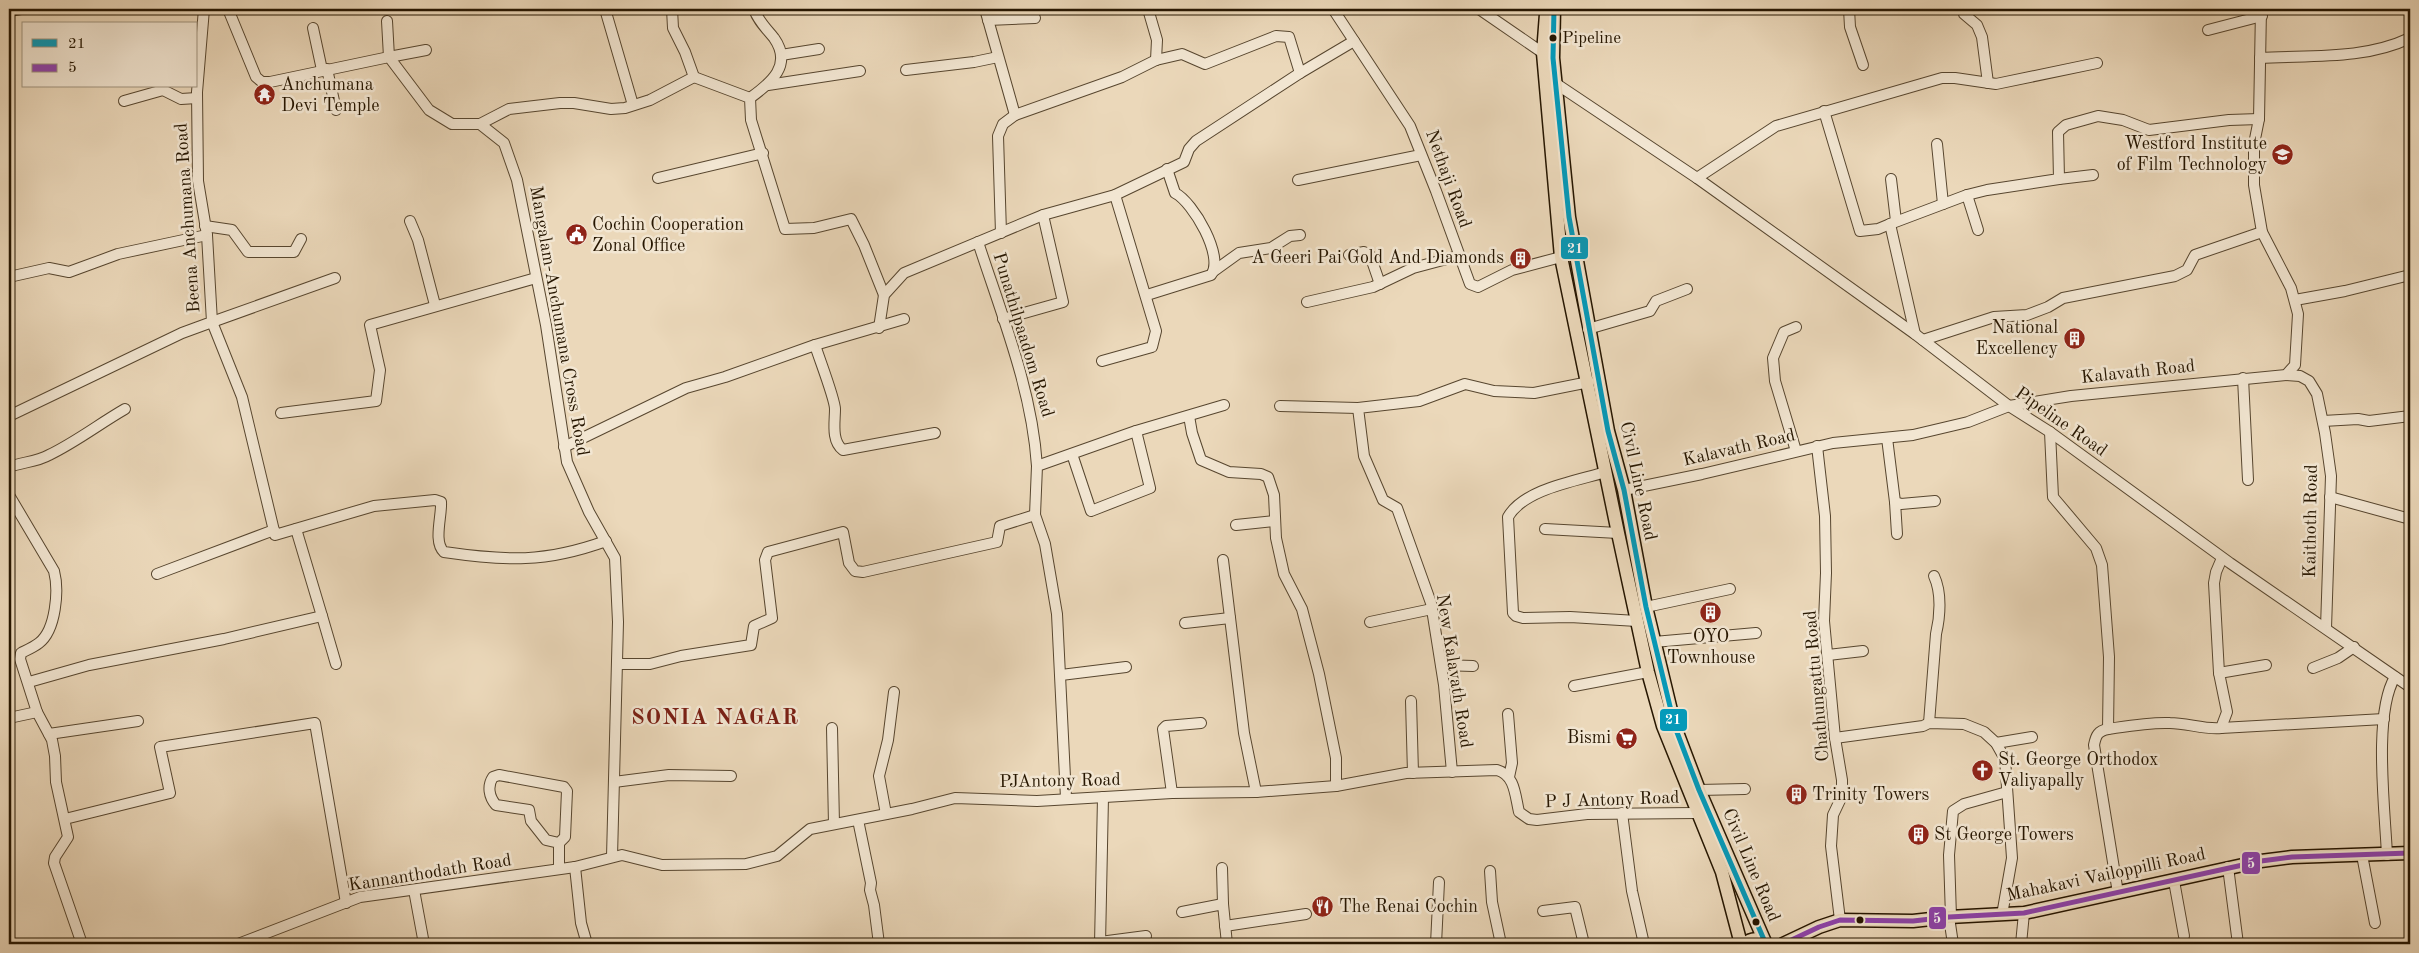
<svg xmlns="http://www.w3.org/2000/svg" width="2419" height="953" font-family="'Old Standard TT',serif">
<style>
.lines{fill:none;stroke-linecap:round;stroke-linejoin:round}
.minor-casing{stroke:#57462f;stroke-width:12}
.major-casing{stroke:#261601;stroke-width:15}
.minor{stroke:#f2e6d2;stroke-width:10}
.major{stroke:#ebd8ba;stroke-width:12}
.bus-1-casing{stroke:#f2e6d2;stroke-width:9}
.bus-2-casing{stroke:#f2e6d2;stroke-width:9}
.bus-1{stroke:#049aba;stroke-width:5}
.bus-2{stroke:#8e44ad;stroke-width:5}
.bus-dot{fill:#261601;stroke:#f2e6d2;stroke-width:2}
.labels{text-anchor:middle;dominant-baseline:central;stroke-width:5;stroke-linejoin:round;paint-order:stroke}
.bus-label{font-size:17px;fill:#261601;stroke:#f2e6d2;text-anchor:start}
.poi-label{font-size:18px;fill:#261601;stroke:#f2e6d2;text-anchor:start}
.street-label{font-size:18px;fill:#261601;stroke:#f2e6d2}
.district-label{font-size:22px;font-weight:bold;letter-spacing:1px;fill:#7a1f14;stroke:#f2e6d2}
.line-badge{stroke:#f2e6d2;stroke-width:2}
.badge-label{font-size:14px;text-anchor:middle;font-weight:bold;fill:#fff}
</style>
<rect width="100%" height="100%" fill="#ebd8ba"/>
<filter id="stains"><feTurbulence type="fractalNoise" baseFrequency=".004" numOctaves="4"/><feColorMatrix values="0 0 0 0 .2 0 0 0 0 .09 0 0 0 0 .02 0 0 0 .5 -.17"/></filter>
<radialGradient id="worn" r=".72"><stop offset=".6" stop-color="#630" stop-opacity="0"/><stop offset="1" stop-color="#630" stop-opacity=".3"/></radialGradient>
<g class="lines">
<defs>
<g id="minor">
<path d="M 228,9 L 256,77 L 262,82 L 270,82 L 389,57 L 429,110 L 452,124 L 480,124 L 509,109 L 560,103 L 574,103 L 611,109 L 625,108 L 650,100 L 694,77 L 685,52 L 673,28 L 672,9"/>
<path d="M 605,9 L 633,105"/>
<path d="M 985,9 L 1015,115 L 1122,77 L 1156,60 L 1182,54 L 1205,64 L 1276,36 L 1289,37 L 1300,73 L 1354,41"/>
<path d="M 1148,9 L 1157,40 L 1156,60"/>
<path d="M 1333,9 L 1410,126 L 1436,191 L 1470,284 L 1478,287 L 1512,270 L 1561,257"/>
<path d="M 1479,9 L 1543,53"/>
<path d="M 1849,9 L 1850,27 L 1863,65"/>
<path d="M 1963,9 L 1964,14 L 1977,25 L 1982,37 L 1988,83"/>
<path d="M 9,11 L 21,9"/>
<path d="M 988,20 L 1035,18"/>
<path d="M 387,21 L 389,57 L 426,50"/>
<path d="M 313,28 L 322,70"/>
<path d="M 2208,30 L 2262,16"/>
<path d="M 781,55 L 819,49"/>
<path d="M 2260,58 C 2310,55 2364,60 2410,38"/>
<path d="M 327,69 L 336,110"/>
<path d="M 906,70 L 974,62 L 998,57"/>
<path d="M 694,77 L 750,98 L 751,120 L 785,229 L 814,228 L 851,219 L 864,245 L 884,295"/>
<path d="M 1555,83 L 1697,178 L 1915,334 L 2009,406 L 2050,432 L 2230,563 L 2410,687"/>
<path d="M 768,85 L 860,71"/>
<path d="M 750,98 C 771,83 793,65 774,38 C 766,28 758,21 754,9"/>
<path d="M 124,101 L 163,90 L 181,99 L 197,98"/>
<path d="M 1824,111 L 1860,231 L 1878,229 L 1890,224"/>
<path d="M 480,124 L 504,143 L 517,180 L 546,325 L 567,462 L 589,512 L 615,558 L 618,622 L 612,857"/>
<path d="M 1937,144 L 1943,204"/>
<path d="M 658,178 L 763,153"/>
<path d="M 1697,178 L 1776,126 L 1942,78 L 1955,78 L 1996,84 L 2097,63"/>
<path d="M 1891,179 L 1896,221"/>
<path d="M 2059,179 L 2093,175"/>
<path d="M 1298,180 L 1421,155"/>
<path d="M 1967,195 L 1978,230"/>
<path d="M 410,221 L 418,240 L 435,305"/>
<path d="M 205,226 L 232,230 L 248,252 L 294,252 L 301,239"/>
<path d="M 1001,233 L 998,136 L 1003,124 L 1015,115"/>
<path d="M 978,242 C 1002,316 1032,389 1037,466"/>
<path d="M 1349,255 L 1364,252 L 1370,255 L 1380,284"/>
<path d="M 1214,271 L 1239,253 L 1271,248 L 1290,236 L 1300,235"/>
<path d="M 9,277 L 49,268 L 69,272 L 118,254 L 207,235"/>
<path d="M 335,278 L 212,322 L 242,397 L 275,535 L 374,506 L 435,500 L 441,502 C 442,516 433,542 444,552 C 506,561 545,563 606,541"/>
<path d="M 1147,295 L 1211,275 C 1225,257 1193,202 1175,193 L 1167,169"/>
<path d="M 2295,300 L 2345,291 L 2410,275"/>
<path d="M 1307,302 L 1373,287 L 1413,268 L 1458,256"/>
<path d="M 1003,319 L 1063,302 L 1043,215"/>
<path d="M 1796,327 L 1784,332 L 1773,358 L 1775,381 L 1796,451"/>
<path d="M 879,328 L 884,295 L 904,273 L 1043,215 L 1115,195 L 1184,162 L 1189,149 L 1196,141 L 1300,73"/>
<path d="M 1588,329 L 1650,311 L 1656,301 L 1687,289"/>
<path d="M 1915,334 L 1890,224 L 1967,195 L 1987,190 L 2059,179 L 2058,132 L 2066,125 L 2098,116 L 2123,120 L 2149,130 L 2229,120 L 2259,119"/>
<path d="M 1923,340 L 1994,317 L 2027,315 L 2048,307 L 2063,298 L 2175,276 L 2187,270 L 2195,255 L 2262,232"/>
<path d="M 815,345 C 819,358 835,399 835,409 C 835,422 831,441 843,450 L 935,433"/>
<path d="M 1102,361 L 1152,347 L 1156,331 L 1115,195"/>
<path d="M 2286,375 L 2300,376 L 2309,381 L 2317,394 L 2325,433 L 2331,476 L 2326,628"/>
<path d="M 2243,378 L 2248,480"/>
<path d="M 1280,406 L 1358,408"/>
<path d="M 281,413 L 376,401 L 380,370 L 370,325 L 536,278"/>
<path d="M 9,416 L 182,333 L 212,322 L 207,235 L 198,181 L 197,92 L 204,9"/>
<path d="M 1189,416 L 1192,433 L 1201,460 L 1229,472 L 1261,474 L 1268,477 L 1274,495 L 1276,538 L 1284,574 L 1302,609 L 1319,674 L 1336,758 L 1336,786"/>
<path d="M 2323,421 L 2358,419 L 2369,421 L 2410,416"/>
<path d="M 2050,432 L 2053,497 L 2096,548 L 2102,565 L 2109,657 L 2108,729 C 2098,731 2096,735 2094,745 L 2118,893"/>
<path d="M 1887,438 L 1895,502 L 1901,504 L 1935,501"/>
<path d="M 1817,446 L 1825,516 L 1826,573 L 1824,621 L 1835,738 L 1842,780 L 1842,796 L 1833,815 L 1831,846 L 1840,920"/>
<path d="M 564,447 L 686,388 L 725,377 L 815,345 L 904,319"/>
<path d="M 1072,454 L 1091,511 L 1150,488 L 1136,431"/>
<path d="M 9,467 C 22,462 37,462 49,455 C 76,442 99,424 125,409"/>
<path d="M 1606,472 C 1576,481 1524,489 1508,517 L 1513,613 L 1516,616 L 1523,618 L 1570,617 L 1637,621"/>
<path d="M 1624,490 L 1702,474 L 1833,443 L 1913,435 L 1968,422 L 2009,406 L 2071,396 L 2286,375 L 2295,365 L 2298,314 L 2291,288 L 2262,232 L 2254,185 L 2254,144 L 2259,119 L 2261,9"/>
<path d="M 9,495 L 54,571 C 59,590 56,630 39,643 C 34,647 27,650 21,653 L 20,659 L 37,712 L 52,740 L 55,756 L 56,782 L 68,837 L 55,857 L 54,863 L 82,944"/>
<path d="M 2330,497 L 2410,519"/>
<path d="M 1895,502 L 1897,534"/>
<path d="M 1236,525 L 1275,521"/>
<path d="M 1545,529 L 1618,533"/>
<path d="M 1223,560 L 1244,733 L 1256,792"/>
<path d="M 157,574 L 274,530"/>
<path d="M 1646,607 L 1730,589"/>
<path d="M 322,616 L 336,664"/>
<path d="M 1370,622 L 1432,609"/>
<path d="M 1185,623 L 1230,618"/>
<path d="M 1654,642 L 1756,633"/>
<path d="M 1828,655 L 1863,651"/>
<path d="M 617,664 L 650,664 L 681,656 L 751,645 L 754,626 L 772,618 L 765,560 L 768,552 L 843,532 L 849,563 L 855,571 L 863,572 L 997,542 L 1000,526 L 1035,515"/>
<path d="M 1441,665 L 1473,666"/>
<path d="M 2313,668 L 2338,658 L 2354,647"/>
<path d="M 2219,673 L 2214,583 L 2216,572 L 2222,558"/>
<path d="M 1061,675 L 1126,667"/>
<path d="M 29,682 L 89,665 L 224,639 L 322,616 L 296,529"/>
<path d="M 1574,686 L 1648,672"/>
<path d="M 1411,701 L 1413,773"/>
<path d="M 1508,714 L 1512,763 L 1509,777"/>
<path d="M 9,718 L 37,712"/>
<path d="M 1929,723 L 1936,634 C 1940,617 1942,593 1934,576"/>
<path d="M 832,728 L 834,824"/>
<path d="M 2221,728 L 2384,719"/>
<path d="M 2108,729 C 2128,726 2150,722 2170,723 C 2186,723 2207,730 2221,728 L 2227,712 L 2219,673 L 2266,665"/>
<path d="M 49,734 L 138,721"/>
<path d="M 1835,738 L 1923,726 L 1929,723 L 1964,724 L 1984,732 L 1996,743 L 2005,759 L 2012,858 L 2002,915"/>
<path d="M 1996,743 L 2032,737"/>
<path d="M 1452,772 L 1444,685 L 1431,603 L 1397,508 L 1383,500 L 1364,456 L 1358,408 L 1419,401 L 1465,384 L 1494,391 L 1534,393 L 1589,382"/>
<path d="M 614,782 L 669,775 L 731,776"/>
<path d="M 1699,790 L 1745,789"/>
<path d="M 1172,793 L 1163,729 L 1166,726 L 1201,723"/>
<path d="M 1066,798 L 1057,614 L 1045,544 L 1035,515 L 1037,466 L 1136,431 L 1224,405"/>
<path d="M 1622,813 L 1632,891 L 1644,944"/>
<path d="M 886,814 L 879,776 L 888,740 L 894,692"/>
<path d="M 65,819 L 170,793 L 160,747 L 315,723 L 346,903"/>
<path d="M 858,820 L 871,883 L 870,890 L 874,905 L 879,944"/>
<path d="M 559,843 L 546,840 L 531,821 L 529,810 L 496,805 C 489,797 487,786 493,777 L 499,775 L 564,787 L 567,791 L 565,837 L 559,843 L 559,869"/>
<path d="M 2362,855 L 2375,923"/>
<path d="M 2387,855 C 2385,810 2373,713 2395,677"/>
<path d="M 575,867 L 581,923 L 587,944"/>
<path d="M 2228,867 L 2238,944"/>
<path d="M 1222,868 L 1223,904"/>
<path d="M 1490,871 L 1492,902 L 1501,944"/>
<path d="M 2174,881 L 2184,936"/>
<path d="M 414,890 L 424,944"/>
<path d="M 1543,911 L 1575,907 L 1584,944"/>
<path d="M 1182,912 L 1223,904 L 1227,944"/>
<path d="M 1949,917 L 1953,944"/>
<path d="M 1951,917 L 1949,855 L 1953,811 L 1964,804 L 2007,792"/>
<path d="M 1225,926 L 1306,914"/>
<path d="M 1100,942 L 1146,936"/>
<path d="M 238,944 L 360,897 L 575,867 L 622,855 L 662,865 L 746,864 L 777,856 L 810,829 L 912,809 L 955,798 L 1037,801 L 1172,793 L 1256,792 L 1336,786 L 1406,773 L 1497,770 C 1515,775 1515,795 1519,812 L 1529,819 L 1537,820 L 1587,814 L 1696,813"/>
<path d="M 1100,944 L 1103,797"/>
<path d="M 1436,944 L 1439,882"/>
<path d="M 2021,944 L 2024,913"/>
</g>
<g id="major">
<path d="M 1554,9 L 1553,58 L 1569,217 L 1608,431 L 1624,490 L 1646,607 L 1675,727 L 1699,790 L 1765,942"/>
<path d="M 1546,14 L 1543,53 L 1561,257 L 1618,533 L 1648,672 L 1663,726 L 1722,872 L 1741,944"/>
<path d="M 1744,944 C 1751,938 1760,937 1767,944"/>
<path d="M 1783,944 L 1819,927 L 1840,920 L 1913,921 L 1949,917 L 2024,913 L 2261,861 L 2292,857 L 2410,853"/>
</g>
</defs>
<use href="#minor" class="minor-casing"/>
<use href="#major" class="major-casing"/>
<use href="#minor" class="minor"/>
<use href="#major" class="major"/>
<defs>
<path id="bus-1" d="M 1554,9 L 1553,58 L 1569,217 L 1608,431 L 1624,490 L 1646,607 L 1675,727 L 1699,790 L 1765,942"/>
<path id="bus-2" d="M 1783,944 L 1819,927 L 1840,920 L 1913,921 L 1949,917 L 2024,913 L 2261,861 L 2292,857 L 2410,853"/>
</defs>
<use href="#bus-1" class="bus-1-casing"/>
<use href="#bus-2" class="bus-2-casing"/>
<use href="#bus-1" class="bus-1"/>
<use href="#bus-2" class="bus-2"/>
</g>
<defs>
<symbol id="temple-disc" viewBox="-11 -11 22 22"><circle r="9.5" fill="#8f2418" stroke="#f2e6d2"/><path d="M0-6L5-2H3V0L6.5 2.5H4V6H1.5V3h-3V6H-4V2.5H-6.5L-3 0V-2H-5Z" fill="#fff"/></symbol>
<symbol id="university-disc" viewBox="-11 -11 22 22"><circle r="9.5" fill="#8f2418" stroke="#f2e6d2"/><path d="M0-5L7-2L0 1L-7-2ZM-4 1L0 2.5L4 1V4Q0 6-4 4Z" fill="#fff"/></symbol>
<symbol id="civic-disc" viewBox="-11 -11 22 22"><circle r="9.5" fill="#8f2418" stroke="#f2e6d2"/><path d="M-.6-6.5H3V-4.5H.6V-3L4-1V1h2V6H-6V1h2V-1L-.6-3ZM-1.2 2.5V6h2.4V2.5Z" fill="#fff"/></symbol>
<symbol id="building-disc" viewBox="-11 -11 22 22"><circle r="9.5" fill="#8f2418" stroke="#f2e6d2"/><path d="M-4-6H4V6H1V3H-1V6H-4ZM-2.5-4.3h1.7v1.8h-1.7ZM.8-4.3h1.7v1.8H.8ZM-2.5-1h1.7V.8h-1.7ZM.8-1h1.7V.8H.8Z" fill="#fff"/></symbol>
<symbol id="supermarket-disc" viewBox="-11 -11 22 22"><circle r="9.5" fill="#8f2418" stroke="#f2e6d2"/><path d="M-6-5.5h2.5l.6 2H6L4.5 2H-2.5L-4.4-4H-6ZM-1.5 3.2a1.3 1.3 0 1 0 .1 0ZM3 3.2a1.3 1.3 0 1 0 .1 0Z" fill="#fff"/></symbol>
<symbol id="church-disc" viewBox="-11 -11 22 22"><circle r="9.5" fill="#8f2418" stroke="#f2e6d2"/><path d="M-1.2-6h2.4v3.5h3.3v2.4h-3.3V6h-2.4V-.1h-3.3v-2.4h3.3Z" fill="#fff"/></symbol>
<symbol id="restaurant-disc" viewBox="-11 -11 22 22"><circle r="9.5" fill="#8f2418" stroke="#f2e6d2"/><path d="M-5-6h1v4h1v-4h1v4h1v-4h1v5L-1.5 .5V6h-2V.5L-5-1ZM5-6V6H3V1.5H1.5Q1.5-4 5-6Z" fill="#fff"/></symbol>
</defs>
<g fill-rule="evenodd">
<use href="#temple-disc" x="252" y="82" width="25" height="25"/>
<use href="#university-disc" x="2270" y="142" width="25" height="25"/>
<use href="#civic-disc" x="564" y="222" width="25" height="25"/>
<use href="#building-disc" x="1508" y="246" width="25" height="25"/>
<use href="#building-disc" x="2062" y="326" width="25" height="25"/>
<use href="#building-disc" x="1698" y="600" width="25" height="25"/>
<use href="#supermarket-disc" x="1614" y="726" width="25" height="25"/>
<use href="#church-disc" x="1970" y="758" width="25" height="25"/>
<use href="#building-disc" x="1784" y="782" width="25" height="25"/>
<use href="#building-disc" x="1906" y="822" width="25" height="25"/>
<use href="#restaurant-disc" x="1310" y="894" width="25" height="25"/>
</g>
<g class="bus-dot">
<circle cx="1553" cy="38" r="4.5"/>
<circle cx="1860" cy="920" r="4.5"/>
<circle cx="1756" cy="922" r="4.5"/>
</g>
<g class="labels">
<g class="bus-label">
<text x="1562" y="38">Pipeline</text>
</g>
<g class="poi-label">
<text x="281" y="85">Anchumana<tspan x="281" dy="21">Devi Temple</tspan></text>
<text x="2267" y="144" text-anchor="end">Westford Institute<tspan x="2267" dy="21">of Film Technology</tspan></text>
<text x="592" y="225">Cochin Cooperation<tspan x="592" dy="21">Zonal Office</tspan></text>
<text x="1504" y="258" text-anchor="end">A Geeri Pai Gold And Diamonds</text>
<text x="2058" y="328" text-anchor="end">National<tspan x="2058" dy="21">Excellency</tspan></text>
<text x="1711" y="637" text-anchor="middle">OYO<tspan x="1711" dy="21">Townhouse</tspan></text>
<text x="1611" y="738" text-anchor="end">Bismi</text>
<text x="1998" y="760">St. George Orthodox<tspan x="1998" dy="21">Valiyapally</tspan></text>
<text x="1812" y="795">Trinity Towers</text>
<text x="1934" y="835">St George Towers</text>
<text x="1339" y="907">The Renai Cochin</text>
</g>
<g class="street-label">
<text transform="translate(1448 179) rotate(70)">Nethaji Road</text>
<text transform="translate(188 218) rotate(-94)">Beena Anchumana Road</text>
<text transform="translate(559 321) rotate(80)">Mangalam-Anchumana Cross Road</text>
<text transform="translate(1023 335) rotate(73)">Punathilpaadom Road</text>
<text transform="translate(2138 372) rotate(-6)">Kalavath Road</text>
<text transform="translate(2061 422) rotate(35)">Pipeline Road</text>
<text transform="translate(1739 448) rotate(-13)">Kalavath Road</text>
<text transform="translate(1638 481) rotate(78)">Civil Line Road</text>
<text transform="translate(2311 521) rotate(-89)">Kaithoth Road</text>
<text transform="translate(1454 671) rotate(81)">New Kalavath Road</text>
<text transform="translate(1817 686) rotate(-95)">Chathungattu Road</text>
<text transform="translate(1060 781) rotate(-1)">PJAntony Road</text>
<text transform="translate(1612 800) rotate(-2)">P J Antony Road</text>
<text transform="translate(1751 865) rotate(67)">Civil Line Road</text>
<text transform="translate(430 873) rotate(-9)">Kannanthodath Road</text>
<text transform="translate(2106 875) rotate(-12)">Mahakavi Vailoppilli Road</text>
</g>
<g class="district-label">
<text x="715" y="718">SONIA NAGAR</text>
</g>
</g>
<g class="line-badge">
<rect x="1560" y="236" width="29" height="24" rx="5" fill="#049aba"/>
<rect x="1659" y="708" width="29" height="24" rx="5" fill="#049aba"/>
<rect x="2241" y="851" width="20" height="24" rx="5" fill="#8e44ad"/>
<rect x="1928" y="906" width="19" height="24" rx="5" fill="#8e44ad"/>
</g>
<g class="badge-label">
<text x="1575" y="253">21</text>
<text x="1673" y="724">21</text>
<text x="2251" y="868">5</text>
<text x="1937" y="923">5</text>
</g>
<rect width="2419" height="953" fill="none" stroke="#ebd8ba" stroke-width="30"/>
<rect x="10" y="10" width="2399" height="933" fill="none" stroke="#261601" stroke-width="2.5"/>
<rect x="15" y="15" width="2389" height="923" fill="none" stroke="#261601"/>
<rect x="22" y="22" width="175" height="65" fill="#f2e6d2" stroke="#a0937e"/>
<rect x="32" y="39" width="25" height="8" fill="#049aba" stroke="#a0937e"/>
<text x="68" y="48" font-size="15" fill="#261601">21</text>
<rect x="32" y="64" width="25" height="8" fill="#8e44ad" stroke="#a0937e"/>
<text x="68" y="72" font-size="15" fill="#261601">5</text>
<rect width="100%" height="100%" filter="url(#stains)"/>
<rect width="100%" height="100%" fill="url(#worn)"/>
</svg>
